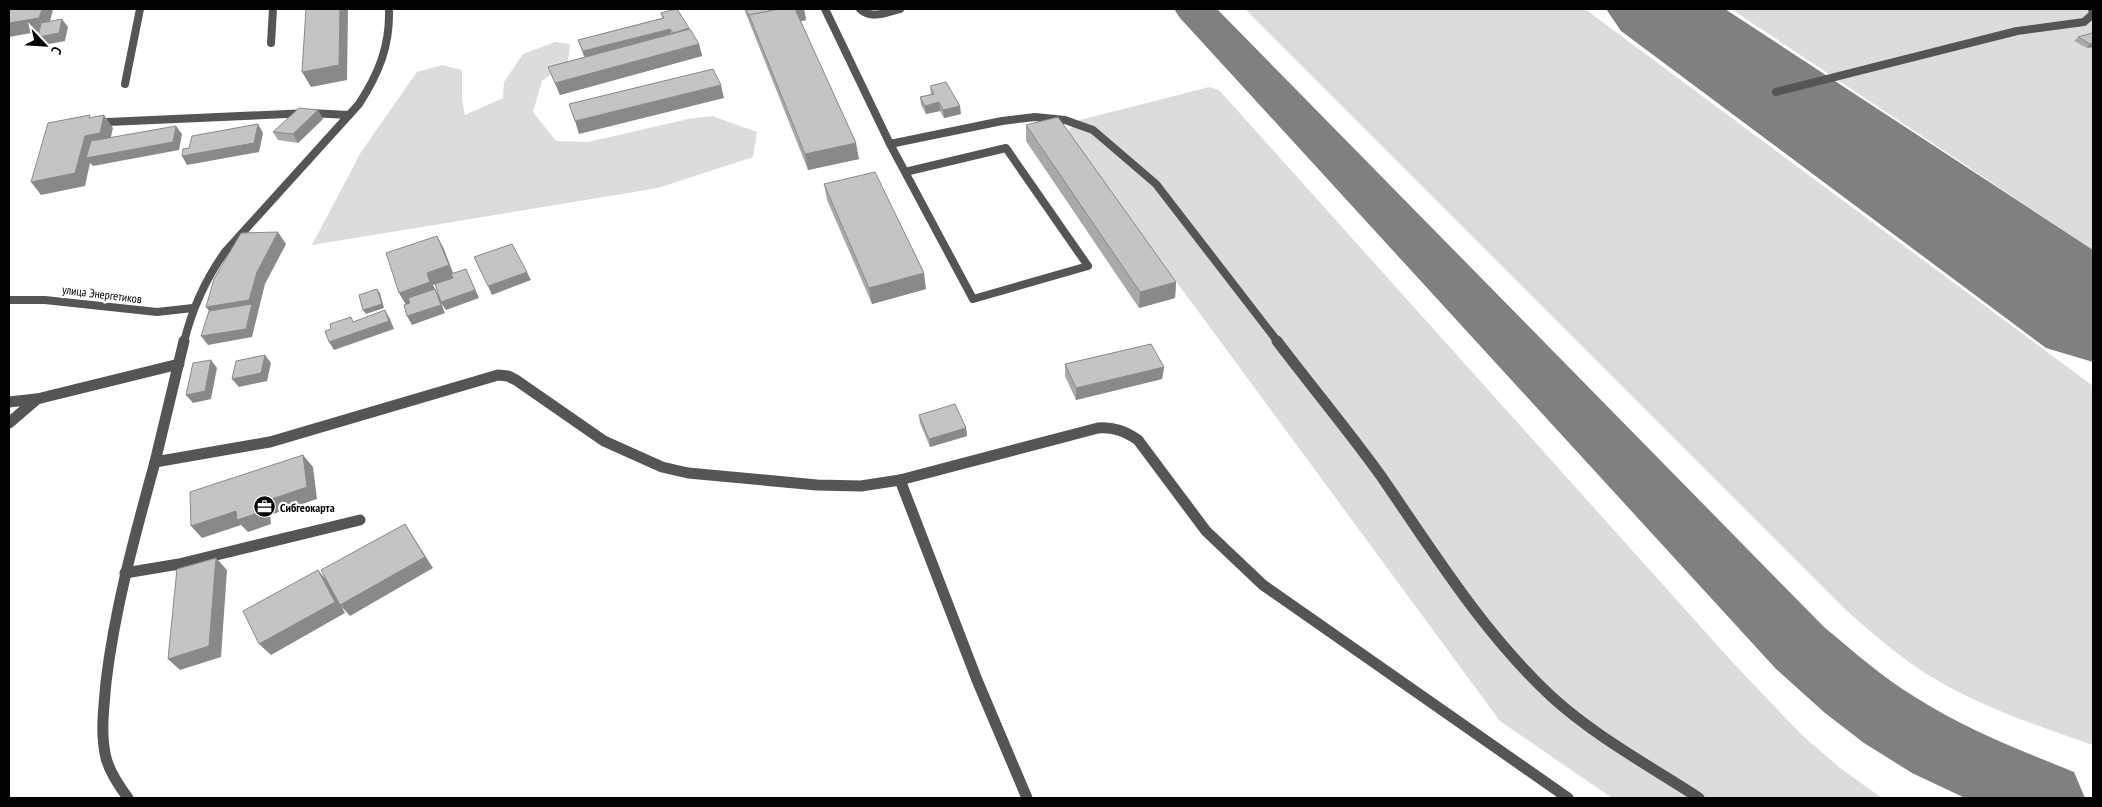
<svg xmlns="http://www.w3.org/2000/svg" width="2102" height="807" font-family="'PT Sans Narrow',sans-serif">
<style>
.green{fill:#dcdcdc}
.lines{fill:none;stroke-linecap:round;stroke-linejoin:round}
.taxiway{fill:#808080;fill-rule:evenodd}
.runway{fill:#808080;fill-rule:evenodd}
.service-far1{stroke:#555;stroke-width:8}
.service{stroke:#555;stroke-width:11}
.minor-far1{stroke:#555;stroke-width:8}
.minor{stroke:#555;stroke-width:11}
.wall{fill:#a9a9a9}
.shaded-wall{fill:#898989}
.building{fill:#c4c4c4;stroke:#898989}
.labels{text-anchor:middle;dominant-baseline:central;stroke-width:4.5;stroke-linejoin:round;paint-order:stroke}
.street-label{font-size:12px;fill:#000;stroke:#fff}
.poi-label{font-size:12px;font-weight:bold;fill:#000;stroke:#fff;text-anchor:start}
</style>
<rect width="100%" height="100%" fill="#fff"/>
<g class="green">
<path d="M 1245,9 L 1585,9 L 2093,386 L 2093,745 C 2036,725 1977,706 1925,673 C 1897,655 1872,633 1847,611 Z"/>
<path d="M 1731,9 L 2093,9 L 2093,250 Z"/>
<path d="M 555,42 L 570,44 L 568,62 L 542,81 L 533,112 L 556,141 L 588,142 L 688,119 L 712,116 L 757,132 L 753,157 L 658,188 L 312,245 L 361,152 L 417,72 L 442,65 L 462,70 L 462,99 L 465,115 L 503,98 L 504,82 L 523,54 Z"/>
<path d="M 1209,87 L 1219,90 L 1735,665 L 1803,736 L 1840,768 L 1882,798 L 1612,798 L 1500,721 L 1066,132 L 1080,120 Z"/>
</g>
<g class="lines">
<path class="taxiway" d="M 1174,9 L 1217,9 L 1824,627 C 1853,651 1882,677 1915,697 C 1965,729 2020,750 2074,772 L 2085,798 L 1965,798 L 1912,773 L 1864,743 L 1825,713 L 1776,669 L 1180,18 Z"/>
<path class="runway" d="M 1606,9 L 1725,9 L 2093,250 L 2093,362 L 2046,348 L 1621,31 Z"/>
<g class="service-far1">
<path d="M 825,9 L 890,144"/>
<path d="M 860,9 C 872,20 887,12 900,9"/>
<path d="M 271,43 L 273,9"/>
<path d="M 125,84 L 140,9"/>
<path d="M 1776,92 L 2017,31 L 2084,22 L 2093,14 L 2092,9"/>
<path d="M 108,122 L 309,113 L 349,115"/>
<path d="M 905,172 L 1006,148 L 1088,266 L 973,299 L 890,144 L 1002,121 L 1035,117 L 1065,120 L 1093,130 L 1156,184 L 1278,342"/>
</g>
<g class="service">
<path d="M 1277,341 C 1311,386 1348,430 1381,476 C 1434,553 1483,633 1552,697 C 1596,737 1650,766 1699,798"/>
<path d="M 9,402 L 36,399"/>
<path d="M 9,423 L 37,399 L 179,364"/>
<path d="M 900,480 L 1098,428 C 1114,427 1125,431 1138,440 L 1206,531 L 1263,585 L 1568,798"/>
<path d="M 125,573 L 179,564 L 360,520"/>
<path d="M 128,798 C 119,786 110,773 106,758 C 100,733 104,707 106,682 C 115,607 135,535 155,462"/>
</g>
<g class="minor-far1">
<path d="M 9,300 L 45,300 L 157,312 L 193,308"/>
<path d="M 184,342 C 192,309 205,280 225,252 L 359,104 C 379,73 390,46 389,9"/>
</g>
<path class="minor" d="M 184,341 L 155,462 L 270,442 L 498,375 L 508,376 L 516,380 L 604,441 L 662,467 L 688,473 L 817,485 L 861,486 L 900,480 L 977,680 L 1027,798"/>
</g>
<g class="wall">
<path d="M 677,9 L 699,44 L 702,56 L 560,95 L 548,67 L 584,57 L 578,40 L 662,18 L 661,13 Z"/>
<path d="M 744,9 L 804,9 L 806,20 L 801,21 L 859,159 L 808,170 Z"/>
<path d="M 2093,34 L 2093,47 L 2087,48 L 2074,41 L 2078,37 Z"/>
<path d="M 930,86 L 961,114 L 944,118 L 940,111 L 926,114 L 921,105 L 920,97 L 931,94 Z"/>
<path d="M 318,110 L 323,119 L 298,143 L 278,140 L 273,132 Z"/>
<path d="M 1026,125 L 1176,282 L 1175,298 L 1139,308 L 1026,141 Z"/>
<path d="M 824,184 L 926,289 L 872,304 L 827,200 Z"/>
<path d="M 1065,364 L 1164,367 L 1162,379 L 1076,400 L 1065,376 Z"/>
<path d="M 919,415 L 966,428 L 967,436 L 930,447 L 920,423 Z"/>
</g>
<g class="shaded-wall">
<path d="M 42,9 L 53,9 L 48,30 L 9,37 L 9,23 Z"/>
<path d="M 340,9 L 348,9 L 347,80 L 311,87 L 302,72 Z"/>
<path d="M 799,9 L 804,9 L 806,20 L 755,30 L 750,18 Z"/>
<path d="M 62,19 L 68,27 L 65,41 L 44,45 L 38,37 Z"/>
<path d="M 689,28 L 693,40 L 676,45 L 673,33 Z"/>
<path d="M 670,29 L 673,41 L 587,64 L 583,51 Z"/>
<path d="M 2093,43 L 2093,47 L 2087,48 L 2090,44 Z"/>
<path d="M 699,44 L 702,56 L 560,95 L 555,83 Z"/>
<path d="M 721,85 L 724,98 L 579,134 L 575,121 Z"/>
<path d="M 939,102 L 940,111 L 926,114 L 925,106 Z"/>
<path d="M 960,106 L 961,114 L 944,118 L 943,110 Z"/>
<path d="M 318,110 L 323,119 L 298,143 L 293,134 Z"/>
<path d="M 104,115 L 113,128 L 109,145 L 176,126 L 182,134 L 179,150 L 93,166 L 90,163 L 85,186 L 41,195 L 31,182 L 85,136 Z"/>
<path d="M 258,124 L 263,133 L 259,152 L 187,165 L 182,156 Z"/>
<path d="M 856,143 L 859,159 L 808,170 L 805,154 Z"/>
<path d="M 278,232 L 286,244 L 265,284 L 252,337 L 208,345 L 201,336 L 215,319 L 206,307 L 257,272 Z"/>
<path d="M 437,236 L 444,249 L 455,278 L 433,285 L 439,297 L 466,269 L 479,298 L 446,310 L 441,303 L 445,313 L 412,325 L 407,316 L 406,305 L 399,293 L 427,273 Z"/>
<path d="M 527,272 L 531,280 L 492,295 L 488,286 Z"/>
<path d="M 924,273 L 926,289 L 872,304 L 869,288 Z"/>
<path d="M 1176,282 L 1175,298 L 1139,308 L 1140,292 Z"/>
<path d="M 377,289 L 380,293 L 384,308 L 366,314 L 363,310 Z"/>
<path d="M 385,310 L 390,319 L 394,329 L 334,350 L 329,342 Z"/>
<path d="M 265,355 L 271,363 L 267,381 L 239,387 L 232,379 Z"/>
<path d="M 211,360 L 217,368 L 211,399 L 193,403 L 186,395 Z"/>
<path d="M 1164,367 L 1162,379 L 1076,400 L 1076,388 Z"/>
<path d="M 966,428 L 967,436 L 930,447 L 929,439 Z"/>
<path d="M 303,455 L 313,467 L 317,499 L 270,515 L 271,524 L 248,532 L 241,525 L 202,538 L 191,526 L 260,503 Z"/>
<path d="M 405,524 L 433,568 L 350,616 L 340,605 Z"/>
<path d="M 216,558 L 227,570 L 221,657 L 180,670 L 168,659 Z"/>
<path d="M 318,570 L 328,582 L 345,613 L 271,655 L 259,644 Z"/>
</g>
<g class="building">
<path d="M 9,9 L 42,9 L 39,18 L 9,23 Z"/>
<path d="M 306,9 L 340,9 L 339,65 L 302,72 Z"/>
<path d="M 676,9 L 677,9 L 689,28 L 673,33 L 670,29 L 583,51 L 578,40 L 664,18 L 661,13 Z"/>
<path d="M 746,9 L 780,9 L 749,15 L 750,18 Z"/>
<path d="M 780,9 L 795,9 L 856,143 L 805,154 L 749,15 Z"/>
<path d="M 62,19 L 59,33 L 38,37 L 41,23 Z"/>
<path d="M 690,29 L 699,44 L 555,83 L 548,67 Z"/>
<path d="M 2092,33 L 2093,34 L 2093,43 L 2090,44 L 2078,37 Z"/>
<path d="M 713,69 L 721,85 L 575,121 L 569,104 Z"/>
<path d="M 946,82 L 960,106 L 943,110 L 939,102 L 925,106 L 920,97 L 934,94 L 930,86 Z"/>
<path d="M 299,108 L 318,110 L 293,134 L 273,132 Z"/>
<path d="M 90,115 L 89,118 L 104,115 L 100,133 L 85,136 L 75,173 L 31,182 L 48,123 Z"/>
<path d="M 1058,117 L 1176,282 L 1140,292 L 1026,125 Z"/>
<path d="M 258,124 L 254,143 L 182,156 L 183,149 L 189,148 L 192,136 Z"/>
<path d="M 176,126 L 173,142 L 86,158 L 91,141 Z"/>
<path d="M 875,172 L 924,273 L 869,288 L 824,184 Z"/>
<path d="M 278,232 L 257,272 L 249,300 L 206,307 L 214,279 L 241,233 Z"/>
<path d="M 437,236 L 449,265 L 427,273 L 430,282 L 399,293 L 386,253 Z"/>
<path d="M 512,244 L 527,272 L 488,286 L 474,257 Z"/>
<path d="M 466,269 L 475,290 L 441,302 L 435,284 L 453,278 L 451,274 Z"/>
<path d="M 377,289 L 382,304 L 363,310 L 359,295 Z"/>
<path d="M 435,289 L 441,305 L 407,316 L 404,305 L 410,303 L 408,298 Z"/>
<path d="M 252,304 L 246,329 L 201,336 L 209,311 Z"/>
<path d="M 385,310 L 389,321 L 329,342 L 325,331 L 331,329 L 330,324 L 351,317 L 353,322 Z"/>
<path d="M 1151,344 L 1164,367 L 1076,388 L 1065,364 Z"/>
<path d="M 265,355 L 261,373 L 232,379 L 236,361 Z"/>
<path d="M 211,360 L 205,391 L 186,395 L 193,363 Z"/>
<path d="M 955,404 L 966,428 L 929,439 L 919,415 Z"/>
<path d="M 303,455 L 307,487 L 260,503 L 261,512 L 237,520 L 236,511 L 191,526 L 190,492 Z"/>
<path d="M 405,524 L 425,557 L 340,605 L 321,570 Z"/>
<path d="M 216,558 L 209,646 L 168,659 L 177,569 Z"/>
<path d="M 318,570 L 335,602 L 259,644 L 243,611 Z"/>
</g>
<defs>
<symbol id="office-disc" viewBox="-11 -11 22 22"><circle r="9.5" fill="#000" stroke="#fff"/><path d="M-6-3h4V-5.5h4V-3h4V5H-6ZM-1-4.5V-3h2v-1.5ZM-6 0V1H6V0Z" fill="#fff"/></symbol>
</defs>
<g fill-rule="evenodd">
<use href="#office-disc" x="252" y="494" width="25" height="25"/>
</g>
<g class="labels">
<g class="street-label">
<text transform="translate(102 294) rotate(7)">улица Энергетиков</text>
</g>
<g class="poi-label">
<text x="280" y="507">Сибгеокарта</text>
</g>
</g>
<rect width="2102" height="807" fill="none" stroke="#000000" stroke-width="20"/>
<g transform="translate(45 45) rotate(115)" stroke="#ffffff" stroke-width="4" paint-order="stroke">
<path d="M0-4L9 19L0 12L-9 19Z" fill="#000000"/>
<text y="-8" font-size="14" font-weight="bold" text-anchor="middle" fill="#000000">С</text>
</g>
</svg>
